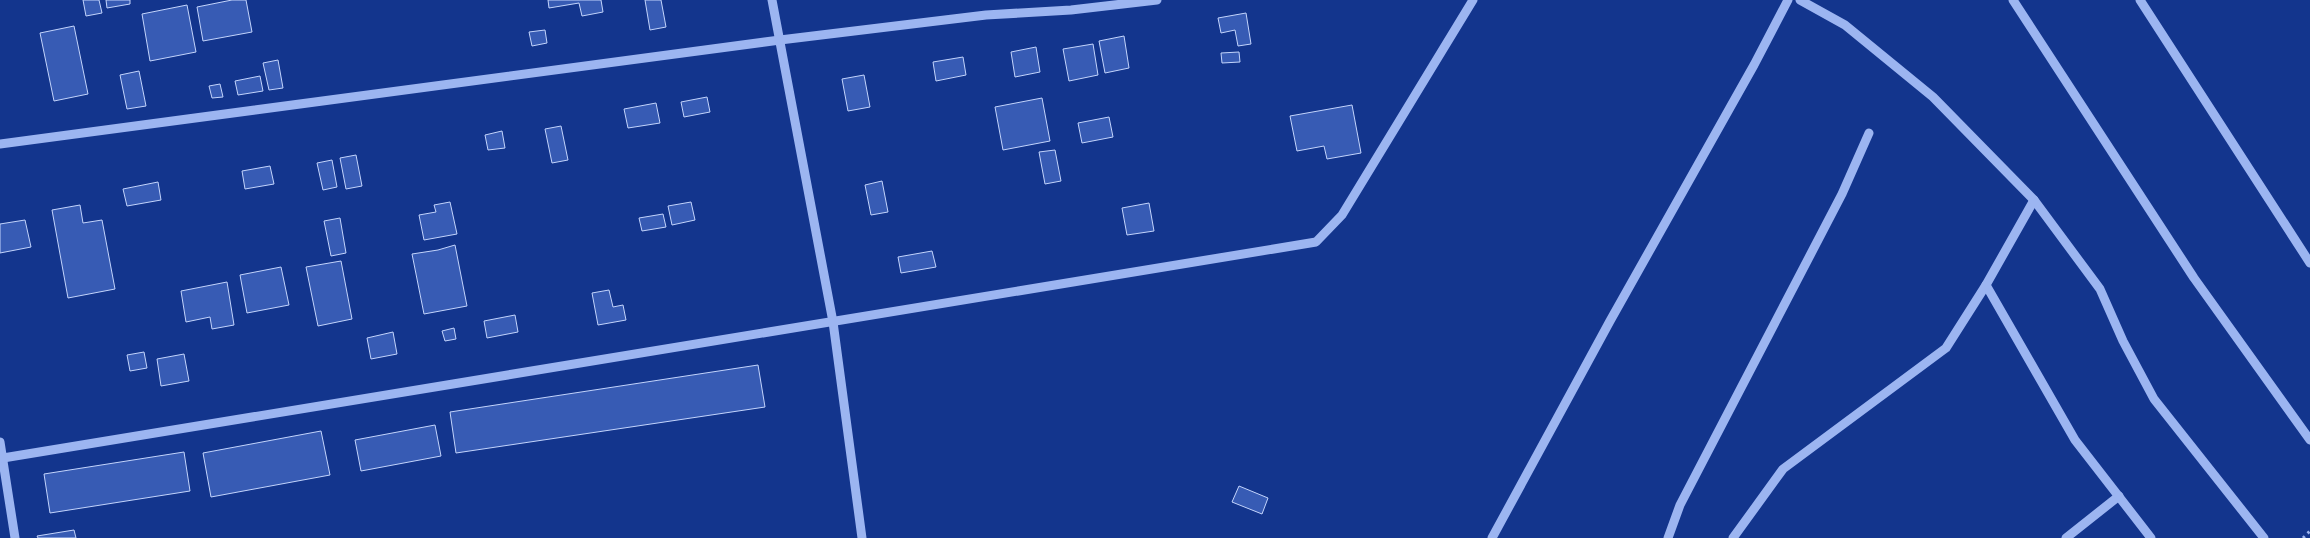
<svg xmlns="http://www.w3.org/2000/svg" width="2310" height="538" font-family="Barlow,sans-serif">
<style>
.building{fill:#375bb4;stroke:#c3d4fc}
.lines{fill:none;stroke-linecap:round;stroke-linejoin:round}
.path{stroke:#9cb5f1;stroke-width:3;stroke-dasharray:2.5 4;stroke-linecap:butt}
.minor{stroke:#9cb5f1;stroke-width:9}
</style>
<rect width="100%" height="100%" fill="#13358d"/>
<g class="building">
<path d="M 83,0 L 99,0 L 102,13 L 86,16 Z"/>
<path d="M 106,0 L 130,0 L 130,4 L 107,8 Z"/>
<path d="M 232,0 L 246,0 L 252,32 L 203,41 L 197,7 Z"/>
<path d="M 548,0 L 601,0 L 603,12 L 582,16 L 579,3 L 549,8 Z"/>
<path d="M 645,0 L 661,0 L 666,27 L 650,30 Z"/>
<path d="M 187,5 L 196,52 L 150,61 L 142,14 Z"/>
<path d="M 1246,13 L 1251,44 L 1238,46 L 1235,30 L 1221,33 L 1218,18 Z"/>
<path d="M 74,26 L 88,94 L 54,101 L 40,33 Z"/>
<path d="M 545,30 L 547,43 L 532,46 L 529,32 Z"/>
<path d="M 1124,36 L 1129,68 L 1105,73 L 1099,41 Z"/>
<path d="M 1093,44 L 1098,75 L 1069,81 L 1063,49 Z"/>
<path d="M 1036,47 L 1040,72 L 1015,77 L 1011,52 Z"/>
<path d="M 1239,52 L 1240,62 L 1222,63 L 1221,53 Z"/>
<path d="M 963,57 L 966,75 L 936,81 L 933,62 Z"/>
<path d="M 278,60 L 283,88 L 269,90 L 263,63 Z"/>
<path d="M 139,71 L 146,106 L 127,109 L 120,75 Z"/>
<path d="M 864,75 L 870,107 L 848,111 L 842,79 Z"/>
<path d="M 260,76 L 263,91 L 238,95 L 235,81 Z"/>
<path d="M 220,84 L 223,97 L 212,98 L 209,86 Z"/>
<path d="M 707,97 L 710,112 L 684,117 L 681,102 Z"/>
<path d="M 1042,98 L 1050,141 L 1003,150 L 995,107 Z"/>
<path d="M 656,103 L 660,123 L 628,128 L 624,109 Z"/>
<path d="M 1352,105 L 1361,153 L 1327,159 L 1324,146 L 1297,151 L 1290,116 Z"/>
<path d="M 1109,117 L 1113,137 L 1082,143 L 1078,123 Z"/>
<path d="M 561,126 L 568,160 L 552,163 L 545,129 Z"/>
<path d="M 502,131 L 505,148 L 488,150 L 485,135 Z"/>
<path d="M 1055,150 L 1061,181 L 1045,184 L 1039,152 Z"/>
<path d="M 356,155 L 362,186 L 346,189 L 340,158 Z"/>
<path d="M 332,160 L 337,187 L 323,190 L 317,163 Z"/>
<path d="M 270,166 L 274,184 L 245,189 L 242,171 Z"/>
<path d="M 882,181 L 888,212 L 871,215 L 865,185 Z"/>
<path d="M 158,182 L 161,200 L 127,206 L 123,189 Z"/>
<path d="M 450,202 L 457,234 L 424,240 L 419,215 L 436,212 L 434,205 Z"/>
<path d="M 691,202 L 695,220 L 672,225 L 668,206 Z"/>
<path d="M 1149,203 L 1154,231 L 1127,235 L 1122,208 Z"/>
<path d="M 80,205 L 83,223 L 102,220 L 115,289 L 68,298 L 52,210 Z"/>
<path d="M 663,214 L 666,227 L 642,231 L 639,218 Z"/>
<path d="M 340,218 L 346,253 L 331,256 L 324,221 Z"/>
<path d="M 25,220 L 31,247 L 0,253 L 0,224 Z"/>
<path d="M 455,245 L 467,306 L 424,314 L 412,254 L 438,250 Z"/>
<path d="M 932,251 L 936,267 L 901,273 L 898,257 Z"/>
<path d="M 341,261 L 352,319 L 318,326 L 306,267 Z"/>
<path d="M 281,267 L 289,305 L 247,313 L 240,275 Z"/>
<path d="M 227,282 L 234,325 L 212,329 L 210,317 L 186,322 L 181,291 Z"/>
<path d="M 609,290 L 613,307 L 623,305 L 626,320 L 598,325 L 592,293 Z"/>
<path d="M 515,315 L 518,332 L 487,338 L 484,321 Z"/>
<path d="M 454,328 L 456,339 L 445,341 L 442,331 Z"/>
<path d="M 393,332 L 397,354 L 371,359 L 367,338 Z"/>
<path d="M 144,352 L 147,368 L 130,371 L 127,355 Z"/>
<path d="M 184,354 L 189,381 L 161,386 L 157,359 Z"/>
<path d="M 758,365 L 765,407 L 456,453 L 450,412 Z"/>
<path d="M 435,425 L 441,456 L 361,471 L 355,440 Z"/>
<path d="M 321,431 L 330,475 L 211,497 L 203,453 Z"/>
<path d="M 184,452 L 190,491 L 50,513 L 44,474 Z"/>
<path d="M 1239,486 L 1268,498 L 1262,514 L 1232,502 Z"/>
<path d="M 74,530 L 76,538 L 38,538 L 37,536 Z"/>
</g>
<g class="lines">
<path class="path" d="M 2303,538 L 2310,531"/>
<g class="minor">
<path d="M 772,0 L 833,322 L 862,538"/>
<path d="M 1800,0 L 1845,25 L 1933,97 L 2034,200 L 2100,289 L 2123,341 L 2154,399 L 2264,538"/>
<path d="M 2013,0 L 2194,278 L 2310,440"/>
<path d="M 2140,0 L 2310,263"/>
<path d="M 0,144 L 780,40 L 986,15 L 1071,10 L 1157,0"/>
<path d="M 1986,285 L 2075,440 L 2151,538"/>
<path d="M 0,442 L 15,538"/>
<path d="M 3,458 L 1316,242 L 1342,215 L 1473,0"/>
<path d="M 1492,538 L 1610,321 L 1754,65 L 1788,0"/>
<path d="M 1668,538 L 1680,505 L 1842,194 L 1869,133"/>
<path d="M 1733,538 L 1783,469 L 1946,348 L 1986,285 L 2034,200"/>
<path d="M 2066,538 L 2119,496"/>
</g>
</g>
</svg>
